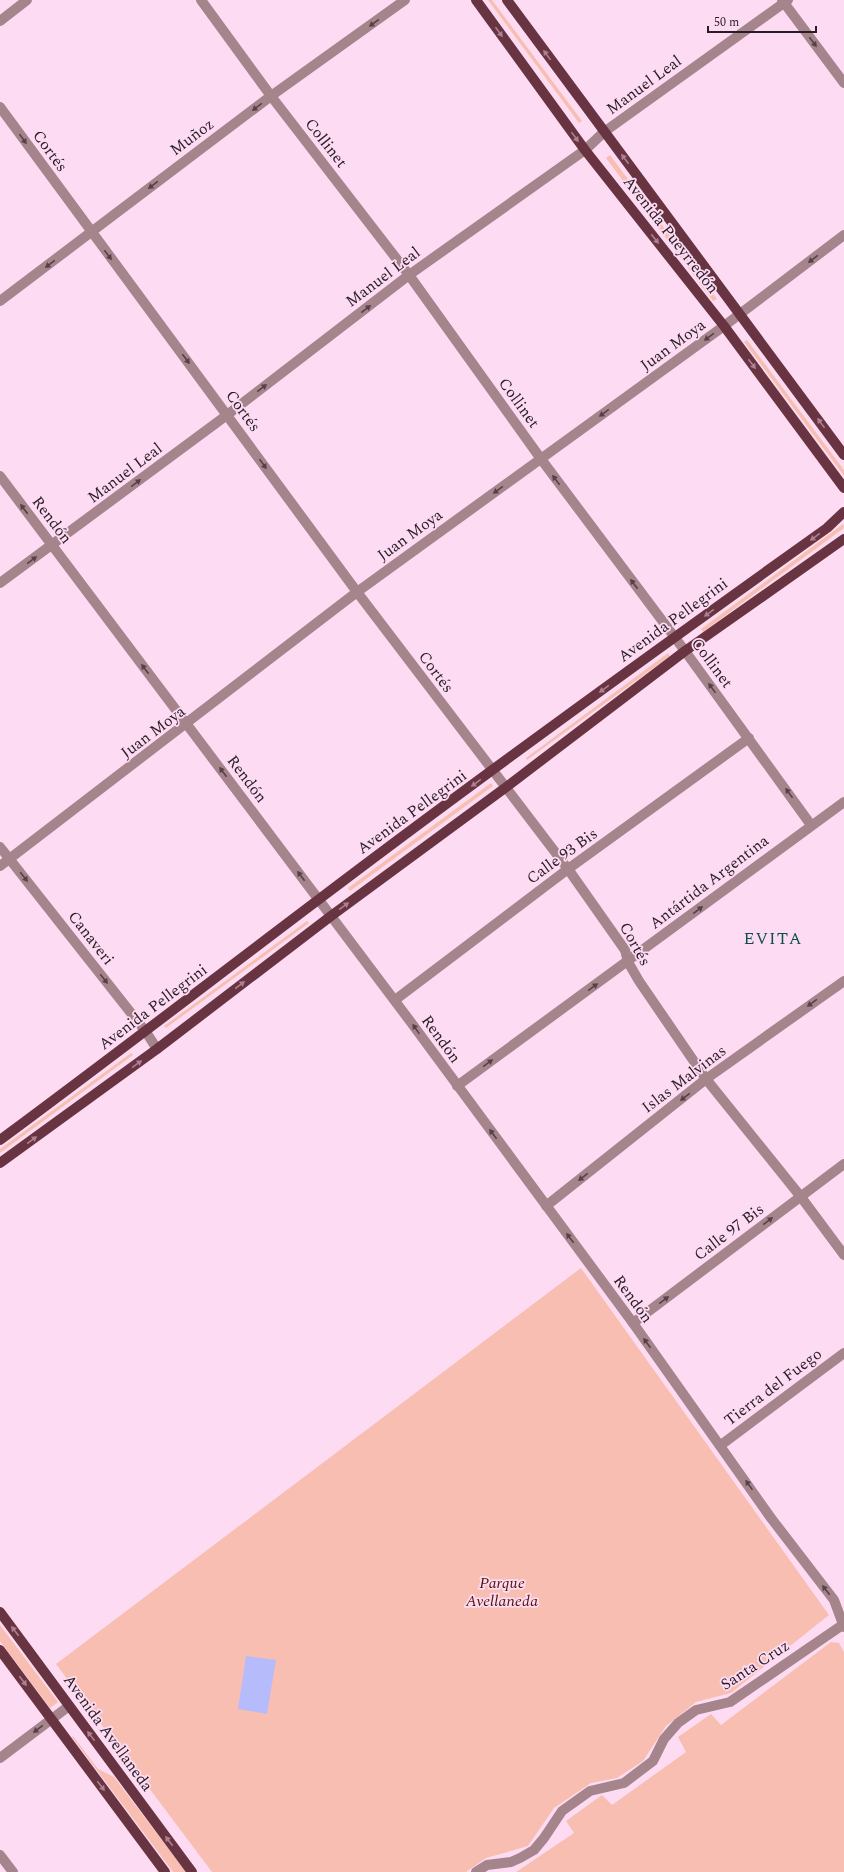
<svg xmlns="http://www.w3.org/2000/svg" width="844" height="1872" font-family="Spectral,serif">
<style>
.green{fill:#f8beb1}
.water{fill:#b6bbfb}
.lines{fill:none;stroke-linecap:round;stroke-linejoin:round}
.minor{stroke:#a5858b;stroke-width:10}
.major{stroke:#693442;stroke-width:10}
.oneway{fill:#544149}
.oneway2{fill:#ac8092}
.labels{text-anchor:middle;dominant-baseline:central;stroke-width:3.5;stroke-linejoin:round;paint-order:stroke}
.street-label{font-size:16px;fill:#291d25;stroke:#fddcf3}
.park-label{font-size:16px;font-style:italic;fill:#531308;stroke:#fddcf3}
.neighbourhood-label{font-size:17px;letter-spacing:1px;fill:#0f4e4f;stroke:#fddcf3}
</style>
<rect width="100%" height="100%" fill="#fddcf3"/>
<g class="green">
<path d="M 488,0 L 492,0 L 582,121 L 579,123 Z"/>
<path d="M 610,155 L 717,299 L 713,301 L 606,158 Z"/>
<path d="M 747,340 L 844,470 L 844,476 L 744,342 Z"/>
<path d="M 843,524 L 844,528 L 703,632 L 701,629 Z"/>
<path d="M 668,653 L 670,656 L 527,760 L 526,758 Z"/>
<path d="M 491,783 L 493,786 L 350,891 L 348,888 Z"/>
<path d="M 307,921 L 309,923 L 166,1028 L 164,1026 Z"/>
<path d="M 131,1053 L 133,1055 L 0,1153 L 0,1149 Z"/>
<path d="M 581,1268 L 829,1615 L 731,1693 L 696,1702 L 666,1726 L 643,1761 L 617,1778 L 591,1783 L 554,1808 L 528,1846 L 486,1858 L 466,1872 L 212,1872 L 56,1664 Z"/>
<path d="M 0,1625 L 58,1702 L 50,1708 L 0,1641 Z"/>
<path d="M 831,1642 L 839,1643 L 844,1652 L 844,1872 L 516,1872 L 574,1833 L 566,1821 L 602,1795 L 612,1805 L 686,1752 L 678,1737 L 711,1714 L 721,1725 Z"/>
<path d="M 73,1736 L 98,1769 L 114,1777 L 186,1872 L 173,1872 L 72,1737 Z"/>
</g>
<path class="water" d="M 246,1656 L 276,1660 L 267,1714 L 238,1709 Z"/>
<g class="lines">
<g class="minor">
<path d="M 201,0 L 271,96 L 409,275 L 541,459 L 685,651 L 811,825"/>
<path d="M 782,0 L 844,83"/>
<path d="M 0,21 L 27,0"/>
<path d="M 0,107 L 357,592 L 568,869 L 625,950 L 628,962 L 639,981 L 706,1079 L 801,1197 L 844,1255"/>
<path d="M 0,301 L 271,96 L 405,0"/>
<path d="M 0,476 L 410,1021 L 633,1323 L 771,1518 L 834,1600 L 844,1627"/>
<path d="M 0,583 L 227,415 L 409,275 L 585,150 L 604,132 L 788,0"/>
<path d="M 0,847 L 146,1032 L 157,1049"/>
<path d="M 0,866 L 357,592 L 724,326 L 844,235"/>
<path d="M 395,1000 L 568,869 L 749,738"/>
<path d="M 457,1086 L 844,802"/>
<path d="M 546,1206 L 706,1079 L 844,981"/>
<path d="M 633,1323 L 844,1164"/>
<path d="M 721,1445 L 844,1353"/>
<path d="M 0,1758 L 69,1706"/>
<path d="M 0,1855 L 13,1872"/>
<path d="M 476,1872 L 487,1865 L 511,1862 L 520,1858 L 534,1850 L 544,1838 L 562,1811 L 590,1791 L 624,1783 L 653,1761 L 664,1739 L 678,1723 L 696,1710 L 730,1702 L 844,1624"/>
</g>
<g class="major">
<path d="M 476,0 L 585,150 L 724,326 L 844,488"/>
<path d="M 507,0 L 844,455"/>
<path d="M 0,1140 C 107,1061 212,980 318,900 C 485,773 656,650 827,528 L 844,512"/>
<path d="M 0,1163 L 157,1049 L 331,916 L 505,788 L 685,651 L 844,539"/>
<path d="M 0,1612 L 192,1872"/>
<path d="M 0,1650 L 165,1872"/>
</g>
</g>
<defs><path id="oneway-solid" d="M-6-.8H1V-3.2L6.5 0L1 3.2V.8H-6Z"/></defs>
<g class="oneway">
<use href="#oneway-solid" transform="translate(374 23) rotate(144)"/>
<use href="#oneway-solid" transform="translate(813 42) rotate(53)"/>
<use href="#oneway-solid" transform="translate(257 107) rotate(143)"/>
<use href="#oneway-solid" transform="translate(23 139) rotate(54)"/>
<use href="#oneway-solid" transform="translate(153 185) rotate(143)"/>
<use href="#oneway-solid" transform="translate(108 255) rotate(53)"/>
<use href="#oneway-solid" transform="translate(813 259) rotate(143)"/>
<use href="#oneway-solid" transform="translate(50 264) rotate(143)"/>
<use href="#oneway-solid" transform="translate(366 309) rotate(-38)"/>
<use href="#oneway-solid" transform="translate(709 337) rotate(144)"/>
<use href="#oneway-solid" transform="translate(186 359) rotate(53)"/>
<use href="#oneway-solid" transform="translate(262 388) rotate(-38)"/>
<use href="#oneway-solid" transform="translate(604 413) rotate(144)"/>
<use href="#oneway-solid" transform="translate(263 464) rotate(54)"/>
<use href="#oneway-solid" transform="translate(556 480) rotate(-127)"/>
<use href="#oneway-solid" transform="translate(136 483) rotate(-37)"/>
<use href="#oneway-solid" transform="translate(498 490) rotate(144)"/>
<use href="#oneway-solid" transform="translate(24 509) rotate(-127)"/>
<use href="#oneway-solid" transform="translate(32 560) rotate(-36)"/>
<use href="#oneway-solid" transform="translate(634 584) rotate(-127)"/>
<use href="#oneway-solid" transform="translate(145 669) rotate(-127)"/>
<use href="#oneway-solid" transform="translate(712 688) rotate(-126)"/>
<use href="#oneway-solid" transform="translate(223 772) rotate(-127)"/>
<use href="#oneway-solid" transform="translate(789 793) rotate(-126)"/>
<use href="#oneway-solid" transform="translate(301 876) rotate(-127)"/>
<use href="#oneway-solid" transform="translate(24 877) rotate(52)"/>
<use href="#oneway-solid" transform="translate(698 910) rotate(-37)"/>
<use href="#oneway-solid" transform="translate(104 979) rotate(52)"/>
<use href="#oneway-solid" transform="translate(593 987) rotate(-36)"/>
<use href="#oneway-solid" transform="translate(812 1003) rotate(144)"/>
<use href="#oneway-solid" transform="translate(416 1029) rotate(-125)"/>
<use href="#oneway-solid" transform="translate(488 1063) rotate(-36)"/>
<use href="#oneway-solid" transform="translate(685 1097) rotate(142)"/>
<use href="#oneway-solid" transform="translate(493 1134) rotate(-127)"/>
<use href="#oneway-solid" transform="translate(583 1177) rotate(142)"/>
<use href="#oneway-solid" transform="translate(768 1221) rotate(-37)"/>
<use href="#oneway-solid" transform="translate(570 1238) rotate(-127)"/>
<use href="#oneway-solid" transform="translate(664 1300) rotate(-37)"/>
<use href="#oneway-solid" transform="translate(647 1343) rotate(-126)"/>
<use href="#oneway-solid" transform="translate(749 1485) rotate(-125)"/>
<use href="#oneway-solid" transform="translate(826 1590) rotate(-128)"/>
<use href="#oneway-solid" transform="translate(38 1729) rotate(143)"/>
</g>
<g class="oneway2">
<use href="#oneway-solid" transform="translate(499 32) rotate(54)"/>
<use href="#oneway-solid" transform="translate(547 55) rotate(-126)"/>
<use href="#oneway-solid" transform="translate(575 137) rotate(54)"/>
<use href="#oneway-solid" transform="translate(625 159) rotate(-127)"/>
<use href="#oneway-solid" transform="translate(655 239) rotate(52)"/>
<use href="#oneway-solid" transform="translate(752 364) rotate(53)"/>
<use href="#oneway-solid" transform="translate(821 423) rotate(-126)"/>
<use href="#oneway-solid" transform="translate(815 537) rotate(144)"/>
<use href="#oneway-solid" transform="translate(709 613) rotate(144)"/>
<use href="#oneway-solid" transform="translate(604 689) rotate(144)"/>
<use href="#oneway-solid" transform="translate(476 783) rotate(144)"/>
<use href="#oneway-solid" transform="translate(344 906) rotate(-36)"/>
<use href="#oneway-solid" transform="translate(240 985) rotate(-37)"/>
<use href="#oneway-solid" transform="translate(137 1064) rotate(-36)"/>
<use href="#oneway-solid" transform="translate(32 1140) rotate(-36)"/>
<use href="#oneway-solid" transform="translate(15 1631) rotate(-127)"/>
<use href="#oneway-solid" transform="translate(23 1681) rotate(53)"/>
<use href="#oneway-solid" transform="translate(91 1736) rotate(-127)"/>
<use href="#oneway-solid" transform="translate(101 1786) rotate(53)"/>
<use href="#oneway-solid" transform="translate(169 1841) rotate(-127)"/>
</g>
<g class="labels">
<g class="street-label">
<text transform="translate(644 85) rotate(-36)">Manuel Leal</text>
<text transform="translate(192 137) rotate(-37)">Muñoz</text>
<text transform="translate(326 143) rotate(52)">Collinet</text>
<text transform="translate(50 151) rotate(54)">Cortés</text>
<text transform="translate(671 235) rotate(52)">Avenida Pueyrredón</text>
<text transform="translate(383 277) rotate(-37)">Manuel Leal</text>
<text transform="translate(673 345) rotate(-36)">Juan Moya</text>
<text transform="translate(519 403) rotate(54)">Collinet</text>
<text transform="translate(243 411) rotate(54)">Cortés</text>
<text transform="translate(125 473) rotate(-37)">Manuel Leal</text>
<text transform="translate(52 520) rotate(53)">Rendón</text>
<text transform="translate(410 535) rotate(-36)">Juan Moya</text>
<text transform="translate(673 620) rotate(-36)">Avenida Pellegrini</text>
<text transform="translate(712 663) rotate(53)">Collinet</text>
<text transform="translate(436 672) rotate(53)">Cortés</text>
<text transform="translate(153 732) rotate(-37)">Juan Moya</text>
<text transform="translate(247 779) rotate(53)">Rendón</text>
<text transform="translate(412 812) rotate(-36)">Avenida Pellegrini</text>
<text transform="translate(562 856) rotate(-36)">Calle 93 Bis</text>
<text transform="translate(709 882) rotate(-37)">Antártida Argentina</text>
<text transform="translate(91 938) rotate(52)">Canaveri</text>
<text transform="translate(635 944) rotate(61)">Cortés</text>
<text transform="translate(153 1007) rotate(-37)">Avenida Pellegrini</text>
<text transform="translate(441 1039) rotate(54)">Rendón</text>
<text transform="translate(684 1079) rotate(-37)">Islas Malvinas</text>
<text transform="translate(729 1232) rotate(-37)">Calle 97 Bis</text>
<text transform="translate(633 1299) rotate(54)">Rendón</text>
<text transform="translate(773 1387) rotate(-37)">Tierra del Fuego</text>
<text transform="translate(755 1665) rotate(-33)">Santa Cruz</text>
<text transform="translate(108 1733) rotate(54)">Avenida Avellaneda</text>
</g>
<g class="park-label">
<text x="502" y="1583">Parque<tspan x="502" dy="18">Avellaneda</tspan></text>
</g>
<g class="neighbourhood-label">
<text x="773" y="939">EVITA</text>
</g>
</g>
<path d="M708 26v6h108v-6" fill="none" stroke="#291d25" stroke-width="2"/>
<text x="714" y="26" font-size="12" fill="#291d25" stroke="#fddcf3" stroke-width="3" paint-order="stroke">50 m</text>
</svg>
